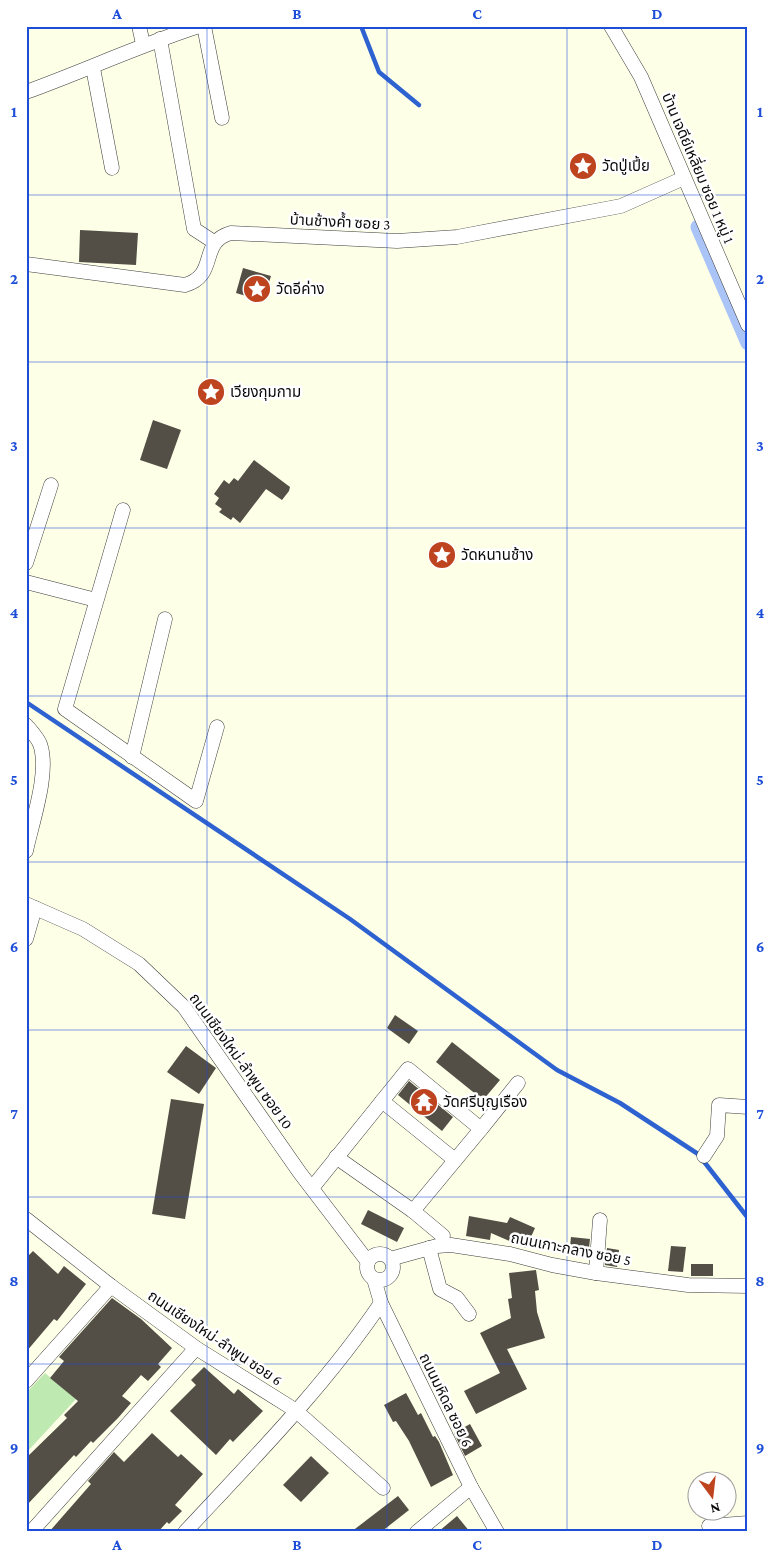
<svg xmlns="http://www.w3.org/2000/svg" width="774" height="1558" font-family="'Crimson Pro','Noto Sans Thai',serif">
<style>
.green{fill:#bee9b0}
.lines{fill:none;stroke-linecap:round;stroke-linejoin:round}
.stream{stroke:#2e62d1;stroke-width:4.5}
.canal{stroke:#aac4f8;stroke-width:15}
.building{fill:#534e46}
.minor-casing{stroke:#3d3d3d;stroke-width:15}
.minor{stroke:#fff;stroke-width:14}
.grid{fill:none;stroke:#1d4ed8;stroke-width:1;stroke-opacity:0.55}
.labels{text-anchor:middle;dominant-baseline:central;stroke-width:5;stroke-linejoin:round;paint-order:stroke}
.poi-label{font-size:15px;fill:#0a0a0a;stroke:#fff;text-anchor:start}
.street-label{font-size:15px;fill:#0a0a0a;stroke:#fff}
.neatline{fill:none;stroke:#1d4ed8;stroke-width:2}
.grid-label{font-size:16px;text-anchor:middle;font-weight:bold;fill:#1d4ed8}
</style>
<rect width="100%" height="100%" fill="#fdffe7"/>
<path class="green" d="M 45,1373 L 76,1399 L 26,1453 L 26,1393 Z"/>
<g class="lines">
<g class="stream">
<path d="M 361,26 L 379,72 L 419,105"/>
<path d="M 26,702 L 350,919 L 557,1070 L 620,1103 L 698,1154 L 748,1218"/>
</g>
<path class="canal" d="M 698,227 L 748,343"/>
</g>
<g class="building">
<path d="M 80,230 L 138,233 L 136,265 L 79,262 Z"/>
<path d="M 243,268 L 271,276 L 263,301 L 236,293 Z"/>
<path d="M 153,420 L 181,430 L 167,469 L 140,460 Z"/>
<path d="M 254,460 L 290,487 L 289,491 L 282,500 L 266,489 L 240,523 L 233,517 L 231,520 L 219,512 L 222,509 L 215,504 L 219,498 L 214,494 L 224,480 L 229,484 L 234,478 L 238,481 Z"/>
<path d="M 395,1015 L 418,1031 L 409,1044 L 387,1028 Z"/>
<path d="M 452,1042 L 500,1080 L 483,1100 L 436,1062 Z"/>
<path d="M 186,1046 L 216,1068 L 199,1094 L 167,1072 Z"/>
<path d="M 409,1081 L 453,1117 L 442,1131 L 398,1095 Z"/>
<path d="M 171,1099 L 204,1104 L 185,1219 L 152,1214 Z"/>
<path d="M 368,1210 L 404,1228 L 397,1242 L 361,1224 Z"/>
<path d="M 469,1216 L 507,1223 L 510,1217 L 535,1228 L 526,1248 L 491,1233 L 490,1240 L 466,1236 Z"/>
<path d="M 571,1237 L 590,1239 L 588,1257 L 569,1255 Z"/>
<path d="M 671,1246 L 686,1247 L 683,1272 L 668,1271 Z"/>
<path d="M 607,1248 L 619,1250 L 617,1267 L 605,1265 Z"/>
<path d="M 33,1251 L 58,1274 L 64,1266 L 86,1284 L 57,1321 L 54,1319 L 26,1352 L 26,1258 Z"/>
<rect x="691" y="1264" width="22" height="12"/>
<path d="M 536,1270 L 539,1290 L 535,1291 L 537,1312 L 545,1338 L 507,1349 L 527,1389 L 476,1414 L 464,1391 L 500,1373 L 480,1333 L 511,1318 L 508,1299 L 512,1298 L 509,1273 Z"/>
<path d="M 112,1298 L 141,1319 L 172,1348 L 158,1364 L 161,1367 L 148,1381 L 141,1375 L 122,1396 L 131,1403 L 118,1418 L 93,1443 L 91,1441 L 76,1457 L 74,1455 L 26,1506 L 26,1458 L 67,1418 L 64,1415 L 78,1401 L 50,1378 L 64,1361 L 59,1357 Z"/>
<path d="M 204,1367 L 234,1394 L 238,1389 L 263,1411 L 233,1442 L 230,1439 L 216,1455 L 170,1411 L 196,1385 L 191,1380 Z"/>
<path d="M 406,1393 L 418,1415 L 421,1413 L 433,1437 L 435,1436 L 439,1442 L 453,1475 L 431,1487 L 409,1441 L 396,1421 L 393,1422 L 384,1405 Z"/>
<path d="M 470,1424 L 482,1446 L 465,1456 L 454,1433 Z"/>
<path d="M 152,1433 L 178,1457 L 181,1454 L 203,1474 L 175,1505 L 182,1511 L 169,1524 L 167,1522 L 158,1532 L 49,1532 L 91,1484 L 88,1481 L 114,1452 L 124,1462 Z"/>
<path d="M 311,1456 L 329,1473 L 301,1502 L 283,1485 Z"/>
<path d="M 398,1496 L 409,1510 L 381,1532 L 351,1532 Z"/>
<path d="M 457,1516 L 470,1532 L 438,1532 Z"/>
</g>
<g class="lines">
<defs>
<g id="minor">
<path d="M 139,26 L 143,44"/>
<path d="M 204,26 L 222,118"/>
<path d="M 611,26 L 641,77 L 748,325"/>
<path d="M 160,39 L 194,229 L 214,242"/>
<path d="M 93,68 L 112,168"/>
<path d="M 26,92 C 84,71 140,45 199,26"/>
<path d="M 26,264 L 185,285 C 219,275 198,242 231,233 L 397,241 L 457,237 L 621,206 L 684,178"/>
<path d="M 123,510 L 65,709 L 196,801 L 217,727"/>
<path d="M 26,563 L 51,485"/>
<path d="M 26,582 L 96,600"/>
<path d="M 26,725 C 31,731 37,737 40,744 C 50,772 32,822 26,851"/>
<path d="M 132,757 L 165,619"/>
<path d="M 26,904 L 83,929 L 139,964 L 184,1007 L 300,1173 L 368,1262"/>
<path d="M 26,939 L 35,908"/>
<path d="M 382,1101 L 455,1160"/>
<path d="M 481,1129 L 518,1083"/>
<path d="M 704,1156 L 717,1136 L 719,1105 L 748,1107"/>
<path d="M 336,1157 L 413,1211 L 443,1236"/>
<path d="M 312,1188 L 408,1069 L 481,1129 L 413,1211"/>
<path d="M 26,1219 L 111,1286 L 196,1348 L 295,1410 L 383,1488"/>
<path d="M 429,1248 L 440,1289 L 457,1298 L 469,1314"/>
<circle cx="380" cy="1267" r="13"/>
<path d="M 390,1259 L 437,1246 L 451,1245 L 510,1254 L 552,1265 L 596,1273 L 688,1285 L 748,1286"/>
<path d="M 596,1273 L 600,1220"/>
<path d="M 374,1279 L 381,1303 L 471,1487 L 497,1532"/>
<path d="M 26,1381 L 111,1286"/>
<path d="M 709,1526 L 748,1523"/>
<path d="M 31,1532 L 196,1348"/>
<path d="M 185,1532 C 253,1459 325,1386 381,1303"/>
<path d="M 417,1532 L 471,1487"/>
</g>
</defs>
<use href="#minor" class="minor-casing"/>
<use href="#minor" class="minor"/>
</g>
<path class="grid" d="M 207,26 L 207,1532M 387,26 L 387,1532M 567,26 L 567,1532M 26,195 L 748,195M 26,362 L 748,362M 26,528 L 748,528M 26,696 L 748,696M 26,862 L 748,862M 26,1030 L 748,1030M 26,1197 L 748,1197M 26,1364 L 748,1364"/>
<defs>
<symbol id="sight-disc" viewBox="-11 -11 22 22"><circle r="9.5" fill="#bd441f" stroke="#fff"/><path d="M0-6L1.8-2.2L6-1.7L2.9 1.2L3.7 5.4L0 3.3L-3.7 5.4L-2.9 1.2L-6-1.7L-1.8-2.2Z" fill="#fff"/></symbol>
<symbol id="temple-disc" viewBox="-11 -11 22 22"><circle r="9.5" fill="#bd441f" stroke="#fff"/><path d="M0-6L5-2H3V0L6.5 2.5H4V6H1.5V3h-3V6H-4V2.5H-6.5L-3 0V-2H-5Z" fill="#fff"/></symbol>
</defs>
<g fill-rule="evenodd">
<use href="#sight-disc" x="567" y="150" width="32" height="32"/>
<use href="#sight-disc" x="241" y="273" width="32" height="32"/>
<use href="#sight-disc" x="195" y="376" width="32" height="32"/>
<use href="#sight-disc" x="426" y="539" width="32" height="32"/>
<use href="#temple-disc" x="408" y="1086" width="32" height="32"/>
</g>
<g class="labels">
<g class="poi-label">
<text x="602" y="166">วัดปู่เปี้ย</text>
<text x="276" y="289">วัดอีค่าง</text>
<text x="230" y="392">เวียงกุมกาม</text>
<text x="461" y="555">วัดหนานช้าง</text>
<text x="443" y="1102">วัดศรีบุญเรือง</text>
</g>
<g class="street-label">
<text transform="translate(698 168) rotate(67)">บ้าน เจดีย์เหลี่ยม ซอย 1 หมู่ 1</text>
<text transform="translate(340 222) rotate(3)">บ้านช้างค้ำ ซอย 3</text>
<text transform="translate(241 1061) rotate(54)">ถนนเชียงใหม่-ลำพูน ซอย 10</text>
<text transform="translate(571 1249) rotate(11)">ถนนเกาะกลาง ซอย 5</text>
<text transform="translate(215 1338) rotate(34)">ถนนเชียงใหม่-ลำพูน ซอย 6</text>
<text transform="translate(446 1400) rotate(64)">ถนนมหิดล ซอย 6</text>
</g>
</g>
<rect width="774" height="1558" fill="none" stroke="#ffffff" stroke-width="55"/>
<g transform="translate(712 1496) rotate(165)"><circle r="24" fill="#ffffff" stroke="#9d9d9d"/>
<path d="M0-4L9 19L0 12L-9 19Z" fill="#bd441f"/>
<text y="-8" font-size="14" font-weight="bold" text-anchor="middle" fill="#0a0a0a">N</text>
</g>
<rect x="28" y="28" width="718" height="1502" class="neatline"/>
<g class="grid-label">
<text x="117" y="19">A</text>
<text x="297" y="19">B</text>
<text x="477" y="19">C</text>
<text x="657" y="19">D</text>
<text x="14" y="117">1</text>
<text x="760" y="117">1</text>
<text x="14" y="284">2</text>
<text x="760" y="284">2</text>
<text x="14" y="451">3</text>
<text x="760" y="451">3</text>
<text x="14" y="618">4</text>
<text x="760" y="618">4</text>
<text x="14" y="785">5</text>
<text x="760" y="785">5</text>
<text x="14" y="952">6</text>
<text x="760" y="952">6</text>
<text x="14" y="1119">7</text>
<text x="760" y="1119">7</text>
<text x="14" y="1286">8</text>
<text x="760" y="1286">8</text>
<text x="14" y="1453">9</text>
<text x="760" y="1453">9</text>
<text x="117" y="1550">A</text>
<text x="297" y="1550">B</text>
<text x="477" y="1550">C</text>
<text x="657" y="1550">D</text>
</g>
</svg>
